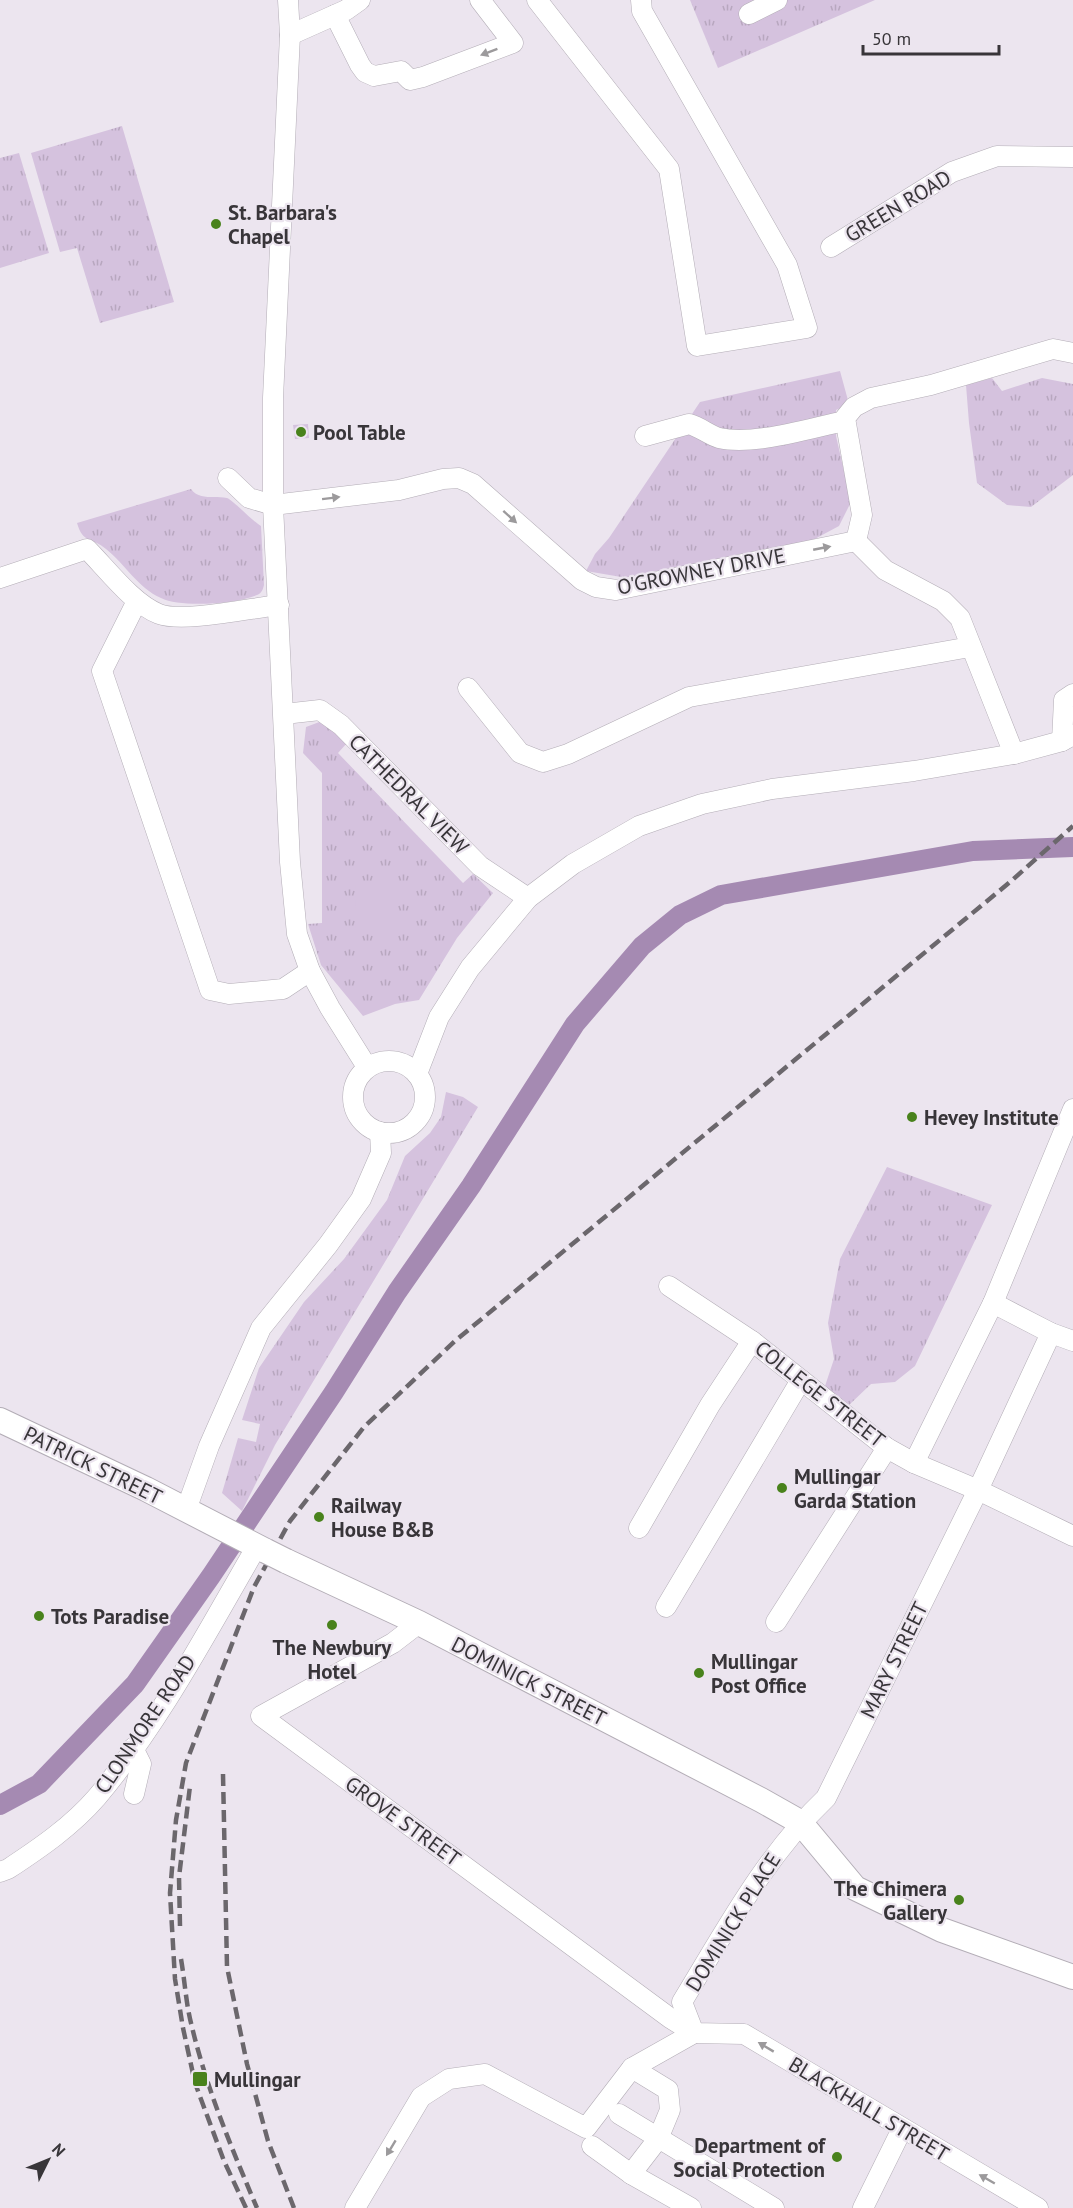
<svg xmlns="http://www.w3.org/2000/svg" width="1073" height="2208" font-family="'PT Sans',sans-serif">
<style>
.grass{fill:url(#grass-tufts)}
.park{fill:#d5c2de}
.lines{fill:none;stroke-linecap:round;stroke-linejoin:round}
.canal{stroke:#a58ab2;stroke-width:20}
.minor-casing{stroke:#b3adb6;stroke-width:21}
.major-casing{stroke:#b3adb6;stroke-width:26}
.minor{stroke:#fff;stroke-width:20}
.major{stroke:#fff;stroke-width:24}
.rail{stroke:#6b676c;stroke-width:4.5;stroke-dasharray:12 6;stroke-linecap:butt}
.major-bridge-casing{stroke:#b3adb6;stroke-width:26;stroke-linecap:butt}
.major-bridge{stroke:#fff;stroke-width:24}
.oneway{fill:#9c9a9c}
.poi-dot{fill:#49821c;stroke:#ece5ef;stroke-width:2}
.labels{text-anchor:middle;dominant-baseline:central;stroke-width:4.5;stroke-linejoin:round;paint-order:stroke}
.street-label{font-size:21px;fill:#383539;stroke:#ece5ef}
.poi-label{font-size:21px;font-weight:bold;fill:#383539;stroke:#ece5ef;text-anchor:start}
</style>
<defs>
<pattern id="grass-tufts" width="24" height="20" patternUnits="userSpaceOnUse" patternTransform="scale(1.5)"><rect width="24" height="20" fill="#d5c2de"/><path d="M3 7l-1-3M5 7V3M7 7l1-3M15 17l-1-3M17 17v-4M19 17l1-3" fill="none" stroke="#b8a7bf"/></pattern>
</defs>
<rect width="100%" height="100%" fill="#ece5ef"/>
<g class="grass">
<path d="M 690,0 L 875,0 L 718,68 Z"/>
<path d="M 122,126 L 174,302 L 100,323 L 77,248 L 60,252 L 31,153 Z"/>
<path d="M 19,153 L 49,253 L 0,268 L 0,158 Z"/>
<path d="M 840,371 L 849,404 L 836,410 L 836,436 L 851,502 L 839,526 L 811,541 L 627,578 L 586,571 L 595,554 L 609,538 L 700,402 Z"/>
<path d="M 992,378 L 1002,391 L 1042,378 L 1073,384 L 1073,475 L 1031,507 L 1007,505 L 977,483 L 969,423 L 966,385 Z"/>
<path d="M 191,489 C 200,501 214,495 227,498 C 233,500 252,521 261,526 L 264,585 C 263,589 262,593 257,595 C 235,604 181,608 161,598 C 138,588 125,564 106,549 C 92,537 83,544 77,523 Z"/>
<path d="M 322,721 L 347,743 L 338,753 L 463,883 L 473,874 L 493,893 L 457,938 L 419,1000 L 395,1004 L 363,1016 L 321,965 L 308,924 L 322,923 L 322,773 L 303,753 L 306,727 Z"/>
<path d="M 446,1092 L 463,1097 L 478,1107 L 275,1445 L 242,1511 L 222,1493 L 238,1438 L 256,1442 L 260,1424 L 242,1420 L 259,1368 L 304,1302 L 344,1259 L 387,1200 L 405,1156 L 430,1133 L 441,1117 Z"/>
<path d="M 887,1167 L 992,1205 L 915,1366 L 895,1382 L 871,1384 L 848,1406 L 824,1389 L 834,1359 L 828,1323 L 840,1259 Z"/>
</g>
<g class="park">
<path d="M 308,424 L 309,438 L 295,439 L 293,425 Z"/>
<path d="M 355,884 L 392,884 L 392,929 L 356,929 Z"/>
</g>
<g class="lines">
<path class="canal" d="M 0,1805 L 39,1784 L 135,1684 L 211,1576 L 334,1392 L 397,1292 L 471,1186 L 575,1024 L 642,946 L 680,915 L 721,895 L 973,851 L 1073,847"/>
<defs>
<g id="minor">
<path d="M 288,0 L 290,35 L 273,398 L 273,505 L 290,862 L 297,934 L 310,971 L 330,1008 L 367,1067"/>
<path d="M 537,0 L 669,169 L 697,346 L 807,328 L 787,265 L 642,11 L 641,0"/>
<path d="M 749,14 L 777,0"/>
<path d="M 335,15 L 360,65 L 365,72 L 374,76 L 401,71 L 410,80 L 423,77 L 513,43 L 480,0"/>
<path d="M 290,35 L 346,10 L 360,0"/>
<path d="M 831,247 L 952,172 L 997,156 L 1073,157"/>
<path d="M 645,436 L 689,424 C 700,427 709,435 719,438 C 754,446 810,428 845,421"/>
<path d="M 228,478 L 249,498 L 273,505 L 399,490 L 443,479 L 459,478 L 473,484 L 582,580 L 596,587 L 616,590 L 856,541"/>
<path d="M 856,541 L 862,515 L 845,418 L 854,407 L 871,398 L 931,385 L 1053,349 L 1073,353"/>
<path d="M 856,541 L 885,570 L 943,601 L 960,618 L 1014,754"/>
<path d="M 0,578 L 87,549 C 107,569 133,604 159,614 C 183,623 251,608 279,605"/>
<path d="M 137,601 L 102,671 L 210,990 L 229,994 L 283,989 L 310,971"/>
<path d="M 468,688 L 520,753 L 543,762 L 568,754 L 689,697 L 970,647"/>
<path d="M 284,714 L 320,710 L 341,725 L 480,866 L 528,898"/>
<path d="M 1062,741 L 1064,700 L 1073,694"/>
<circle cx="389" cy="1097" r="36"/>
<path d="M 417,1074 L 439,1017 L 470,968 L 528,898 L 573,864 L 639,826 L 702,804 L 772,789 L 914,771 L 1014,754 L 1062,741 L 1073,735"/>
<path d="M 669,1286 L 752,1341 L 887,1448 L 914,1463 L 978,1490 L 1073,1536"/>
<path d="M 993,1303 L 1051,1333 L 1073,1341"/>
<path d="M 914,1463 L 993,1303 L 1073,1109"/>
<path d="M 186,1510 L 209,1446 L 261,1328 L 328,1245 L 361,1199 L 381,1153 L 380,1132"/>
<path d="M 639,1528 L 710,1405 L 752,1341"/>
<path d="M 666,1607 L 801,1380"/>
<path d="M 776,1622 L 887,1448"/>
<path d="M 419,1623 L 393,1643 L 261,1716 L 670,2018 L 694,2033 L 744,2034 L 1038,2208"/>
<path d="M 133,1748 L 141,1764 L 134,1794"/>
<path d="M 0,1872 L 8,1869 C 40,1848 72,1826 97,1797 C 160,1722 208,1630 257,1546"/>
<path d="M 694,2033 L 682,2002 C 726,1930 765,1856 826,1798 L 978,1490 L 1051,1333"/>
<path d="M 619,2114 L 774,2208"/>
<path d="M 592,2146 L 631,2174 L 691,2208"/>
<path d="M 631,2174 L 658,2139 L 670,2110 L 668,2090 L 632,2068"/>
<path d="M 355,2208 L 421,2097 L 449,2079 L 485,2074 L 586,2128 L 632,2068 L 694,2033"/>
<path d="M 863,2208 L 902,2129"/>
</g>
<g id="major">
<path d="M 0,1420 L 146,1489 L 266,1551"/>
<path d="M 286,1561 L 419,1623 L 761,1800 L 800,1822 L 855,1888 L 942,1930 L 1073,1977"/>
</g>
</defs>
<use href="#minor" class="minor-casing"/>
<use href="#major" class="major-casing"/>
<use href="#minor" class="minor"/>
<use href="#major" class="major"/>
<g class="rail">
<path d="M 223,1774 L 227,1967 L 247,2064 L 268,2141 L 294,2208"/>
<path d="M 180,1926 L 179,1877 L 190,1786"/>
<path d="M 181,1959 C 185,1982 186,2005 192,2027 C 207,2090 232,2149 257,2208"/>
<path d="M 246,2208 L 224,2161 L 195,2083 L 183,2028 L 175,1979 L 170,1893 L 176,1820 L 186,1763 L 254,1587 L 290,1521 L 364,1427 L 455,1341 L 1010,882 L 1073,826"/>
</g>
<defs>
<path id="major-bridge" d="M 266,1551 L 286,1561"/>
</defs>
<use href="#major-bridge" class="major-bridge-casing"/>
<use href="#major-bridge" class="major-bridge"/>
</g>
<defs><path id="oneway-solid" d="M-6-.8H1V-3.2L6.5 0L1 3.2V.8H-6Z" transform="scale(1.5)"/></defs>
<g class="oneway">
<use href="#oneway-solid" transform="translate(489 52) rotate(159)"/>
<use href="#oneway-solid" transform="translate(331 498) rotate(-7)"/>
<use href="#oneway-solid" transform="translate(510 517) rotate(42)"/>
<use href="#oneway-solid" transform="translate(822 548) rotate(-11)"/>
<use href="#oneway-solid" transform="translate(766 2047) rotate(-149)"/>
<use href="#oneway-solid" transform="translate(391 2148) rotate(121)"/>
<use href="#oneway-solid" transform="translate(987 2179) rotate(-150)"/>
</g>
<g class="poi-dot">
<circle cx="216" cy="224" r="6"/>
<circle cx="301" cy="432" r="6"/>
<circle cx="912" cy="1117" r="6"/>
<circle cx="782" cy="1488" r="6"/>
<circle cx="319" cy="1517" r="6"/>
<circle cx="39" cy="1616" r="6"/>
<circle cx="332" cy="1625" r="6"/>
<circle cx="699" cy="1673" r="6"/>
<circle cx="959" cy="1900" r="6"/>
<rect x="192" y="2071" width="16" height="16" rx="3"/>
<circle cx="837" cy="2157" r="6"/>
</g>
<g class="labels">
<g class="street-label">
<text transform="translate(898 206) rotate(-31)">GREEN ROAD</text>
<text transform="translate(701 571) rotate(-11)">O'GROWNEY DRIVE</text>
<text transform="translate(409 794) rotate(45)">CATHEDRAL VIEW</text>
<text transform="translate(820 1394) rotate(38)">COLLEGE STREET</text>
<text transform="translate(93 1465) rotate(26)">PATRICK STREET</text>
<text transform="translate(894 1660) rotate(-64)">MARY STREET</text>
<text transform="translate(529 1681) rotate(27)">DOMINICK STREET</text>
<text transform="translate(145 1724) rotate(-56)">CLONMORE ROAD</text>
<text transform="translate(403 1821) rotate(36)">GROVE STREET</text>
<text transform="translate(733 1922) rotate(-58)">DOMINICK PLACE</text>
<text transform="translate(869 2109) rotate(31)">BLACKHALL STREET</text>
</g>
<g class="poi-label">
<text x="228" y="212">St. Barbara's<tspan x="228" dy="24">Chapel</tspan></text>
<text x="313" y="432">Pool Table</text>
<text x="924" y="1117">Hevey Institute</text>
<text x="794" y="1476">Mullingar<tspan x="794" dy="24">Garda Station</tspan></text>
<text x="331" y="1505">Railway<tspan x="331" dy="24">House B&amp;B</tspan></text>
<text x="51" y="1616">Tots Paradise</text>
<text x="332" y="1647" text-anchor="middle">The Newbury<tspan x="332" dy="24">Hotel</tspan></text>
<text x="711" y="1661">Mullingar<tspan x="711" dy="24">Post Office</tspan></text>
<text x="947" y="1888" text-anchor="end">The Chimera<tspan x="947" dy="24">Gallery</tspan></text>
<text x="214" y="2079">Mullingar</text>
<text x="825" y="2145" text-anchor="end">Department of<tspan x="825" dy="24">Social Protection</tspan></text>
</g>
</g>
<g transform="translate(48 2160) rotate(47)" stroke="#ece5ef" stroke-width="4.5" paint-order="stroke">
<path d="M0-4.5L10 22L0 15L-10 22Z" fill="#383539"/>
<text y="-9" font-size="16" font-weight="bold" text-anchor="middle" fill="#383539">N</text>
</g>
<path d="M863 45v9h136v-9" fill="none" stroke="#383539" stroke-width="3"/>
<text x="872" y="45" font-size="18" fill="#383539" stroke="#ece5ef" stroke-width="4.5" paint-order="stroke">50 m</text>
</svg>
